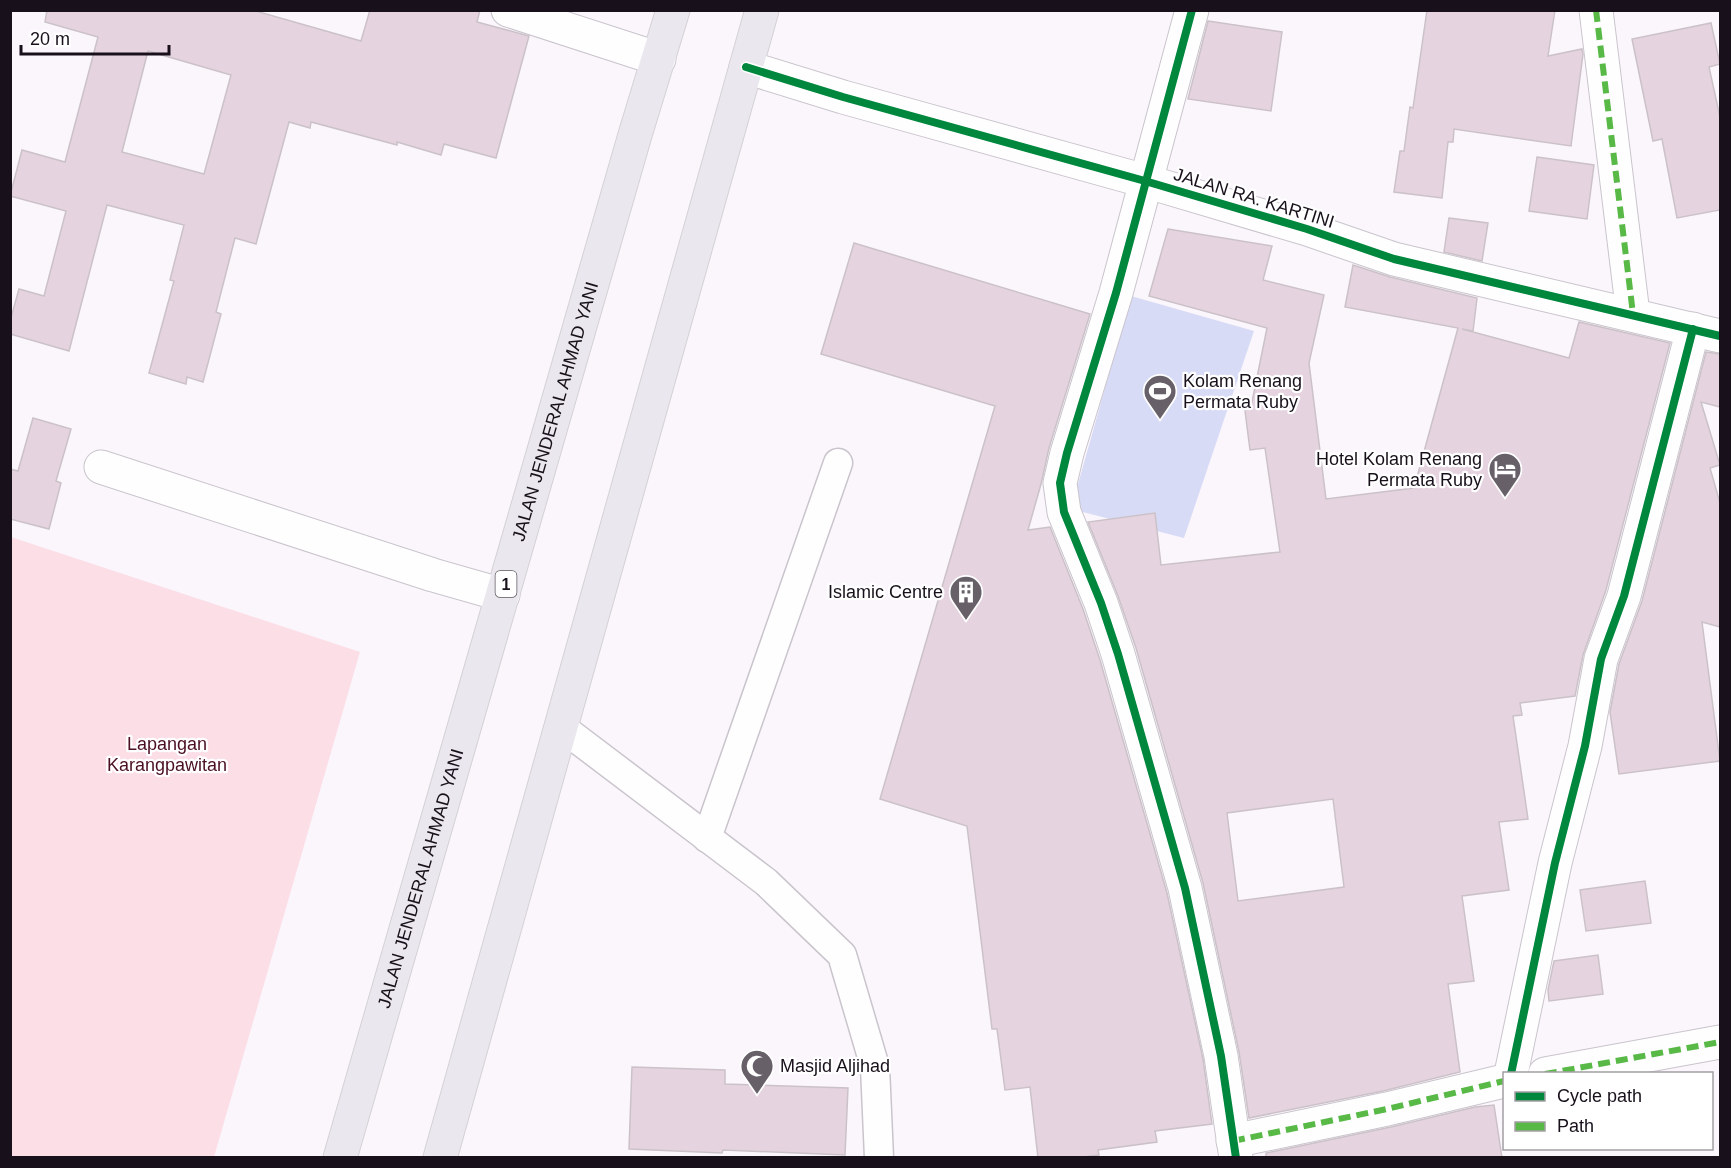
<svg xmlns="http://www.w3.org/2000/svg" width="1731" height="1168" font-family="Helvetica,sans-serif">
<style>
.green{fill:#fcdee7}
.water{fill:#d7dbf6}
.building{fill:#e6d3e0;stroke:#cbc2c8;stroke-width:1.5;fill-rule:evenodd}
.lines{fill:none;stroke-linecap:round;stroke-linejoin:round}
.lane-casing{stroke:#cac4cc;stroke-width:31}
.street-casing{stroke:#cac4cc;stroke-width:35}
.primary-casing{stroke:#d4d1d5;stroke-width:35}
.lane{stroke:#fefeff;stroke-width:28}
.street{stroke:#fefeff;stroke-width:33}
.primary{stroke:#eae8ee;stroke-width:33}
.quiet{stroke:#58b947;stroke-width:6;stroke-dasharray:12 6;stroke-linecap:butt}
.cycleway-casing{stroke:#fff;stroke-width:11}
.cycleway{stroke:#00873e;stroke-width:8}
.labels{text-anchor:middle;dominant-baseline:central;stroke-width:4.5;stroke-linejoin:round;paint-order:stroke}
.shield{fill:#fff;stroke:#5d585f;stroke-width:1.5}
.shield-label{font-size:16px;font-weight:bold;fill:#18101a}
.street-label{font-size:18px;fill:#18101a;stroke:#fff}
.poi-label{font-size:18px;fill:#18101a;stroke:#fff;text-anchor:start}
.park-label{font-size:18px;fill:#4b0e23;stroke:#fff}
</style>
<rect width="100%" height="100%" fill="#fbf6fc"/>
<path class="green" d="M 11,537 L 360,652 L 214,1157 L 11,1157 Z"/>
<path class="water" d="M 1131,296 L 1254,331 L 1184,538 L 1071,509 Z"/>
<g class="building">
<path d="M 47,10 L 252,10 L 361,41 L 370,10 L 480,10 L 477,22 L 529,36 L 496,158 L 444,144 L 441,155 L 397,142 L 397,145 L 311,122 L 310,128 L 289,122 L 256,244 L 235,238 L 216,312 L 221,314 L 203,382 L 187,377 L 186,384 L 149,373 L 174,281 L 170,280 L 184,225 L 107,205 L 69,351 L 10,334 L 10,321 L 19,289 L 44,296 L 66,211 L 10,196 L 22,150 L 65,162 L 98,37 L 45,22 ZM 148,51 L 231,75 L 204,174 L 122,152 Z"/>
<path d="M 1427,10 L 1555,10 L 1548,56 L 1582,49 L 1583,54 L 1571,146 L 1454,129 L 1453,142 L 1448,142 L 1442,198 L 1394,192 L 1400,151 L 1404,151 L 1410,107 L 1413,108 Z"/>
<path d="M 1208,21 L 1282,32 L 1271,111 L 1188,99 Z"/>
<path d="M 1711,23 L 1720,64 L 1709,67 L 1720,117 L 1720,210 L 1677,218 L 1662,139 L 1653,141 L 1632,39 Z"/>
<path d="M 1537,157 L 1594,165 L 1587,219 L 1529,211 Z"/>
<path d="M 1449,218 L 1488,223 L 1482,261 L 1444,252 Z"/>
<path d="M 1168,229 L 1272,246 L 1263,280 L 1324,295 L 1309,363 L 1326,499 L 1414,488 L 1458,328 L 1345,307 L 1353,265 L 1390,277 L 1477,298 L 1473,331 L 1462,329 L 1569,358 L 1579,322 L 1670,343 L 1606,590 L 1583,655 L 1575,696 L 1520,703 L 1522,715 L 1513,716 L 1528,819 L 1499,822 L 1509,890 L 1462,896 L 1474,981 L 1448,984 L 1460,1072 L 1383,1091 L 1249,1118 L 1239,1052 L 1203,883 L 1136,648 L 1118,596 L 1088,522 L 1155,513 L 1161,565 L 1280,552 L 1265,448 L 1250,450 L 1244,403 L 1252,402 L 1267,328 L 1149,296 ZM 1333,799 L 1344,887 L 1238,901 L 1227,813 Z"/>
<path d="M 854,243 L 1090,314 L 1049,448 L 1041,484 L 1028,530 L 1050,527 L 1083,609 L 1100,660 L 1167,893 L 1203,1059 L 1212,1124 L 1155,1131 L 1157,1142 L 1098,1150 L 1099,1155 L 1075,1158 L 1038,1158 L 1030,1087 L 1005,1090 L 997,1029 L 992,1029 L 967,826 L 880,799 L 995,406 L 821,354 Z"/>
<path d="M 1706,352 L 1720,354 L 1720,407 L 1701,402 L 1720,465 L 1710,468 L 1720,503 L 1720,627 L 1702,622 L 1720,761 L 1619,774 L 1610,712 L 1619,664 L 1642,601 Z"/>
<path d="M 33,418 L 71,429 L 56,481 L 61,483 L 49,529 L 10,519 L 10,469 L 18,471 Z"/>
<path d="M 1645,881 L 1651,923 L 1586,931 L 1580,890 Z"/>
<path d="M 1598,955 L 1603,994 L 1549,1001 L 1548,990 L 1554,961 Z"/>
<path d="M 632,1067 L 725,1070 L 725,1084 L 848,1088 L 845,1155 L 723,1150 L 722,1153 L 629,1149 Z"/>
<path d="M 1494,1105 L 1502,1158 L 1266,1158 L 1266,1153 L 1391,1127 L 1475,1107 Z"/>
</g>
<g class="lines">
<defs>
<g id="lane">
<path d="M 560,726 L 766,882 L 842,955 L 875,1067 L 879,1158"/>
<path d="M 707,838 L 838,463"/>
</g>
<g id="street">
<path d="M 508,10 L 659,59"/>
<path d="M 1192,10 L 1116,293 L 1067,453 L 1060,483 L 1064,512 L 1101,603 L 1118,654 L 1185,888 L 1221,1056 L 1236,1158"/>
<path d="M 1596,10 L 1633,314"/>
<path d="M 746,67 L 843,97 L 1145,181 L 1307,229 L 1394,259 L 1720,336"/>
<path d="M 101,467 L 433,575 L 503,595"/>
<path d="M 1511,1074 L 1555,863 L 1585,746 L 1601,659 L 1624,596 L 1693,329"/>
<path d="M 1545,1074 L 1720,1042"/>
<path d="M 1233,1141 L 1387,1109 L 1504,1081"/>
</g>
<g id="primary">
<path id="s1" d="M 340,1158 L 635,135 L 673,10"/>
<path d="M 440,1158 L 762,10"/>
</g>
</defs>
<use href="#lane" class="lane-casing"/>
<use href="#street" class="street-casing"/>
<use href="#primary" class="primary-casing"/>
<use href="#lane" class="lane"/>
<use href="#street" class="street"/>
<use href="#primary" class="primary"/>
<g class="quiet">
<path d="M 1596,10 L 1633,314"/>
<path d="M 1545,1074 L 1720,1042"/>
<path d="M 1233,1141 L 1387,1109 L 1504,1081"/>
</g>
<defs>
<g id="cycleway">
<path d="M 1192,10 L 1116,293 L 1067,453 L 1060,483 L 1064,512 L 1101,603 L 1118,654 L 1185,888 L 1221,1056 L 1236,1158"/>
<path d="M 746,67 L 843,97 L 1145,181 L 1307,229 L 1394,259 L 1720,336"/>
<path d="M 1511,1074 L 1555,863 L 1585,746 L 1601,659 L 1624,596 L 1693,329"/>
</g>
</defs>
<use href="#cycleway" class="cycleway-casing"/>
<use href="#cycleway" class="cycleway"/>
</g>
<defs>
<symbol id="stadium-pin" viewBox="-11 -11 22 30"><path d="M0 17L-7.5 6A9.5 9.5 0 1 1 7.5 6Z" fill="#676069" stroke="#fff"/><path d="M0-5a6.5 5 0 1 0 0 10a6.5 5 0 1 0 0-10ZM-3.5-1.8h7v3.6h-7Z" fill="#fff"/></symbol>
<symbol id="hotel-pin" viewBox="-11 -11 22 30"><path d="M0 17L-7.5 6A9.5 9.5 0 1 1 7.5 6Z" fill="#676069" stroke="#fff"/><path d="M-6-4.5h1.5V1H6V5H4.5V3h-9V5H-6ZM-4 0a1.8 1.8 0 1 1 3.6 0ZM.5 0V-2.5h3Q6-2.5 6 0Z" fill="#fff"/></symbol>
<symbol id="building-pin" viewBox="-11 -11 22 30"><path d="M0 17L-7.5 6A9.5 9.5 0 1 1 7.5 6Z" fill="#676069" stroke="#fff"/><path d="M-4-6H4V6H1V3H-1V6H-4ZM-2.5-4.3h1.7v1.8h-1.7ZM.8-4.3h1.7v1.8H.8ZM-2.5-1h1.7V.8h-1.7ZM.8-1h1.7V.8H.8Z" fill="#fff"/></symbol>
<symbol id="mosque-pin" viewBox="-11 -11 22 30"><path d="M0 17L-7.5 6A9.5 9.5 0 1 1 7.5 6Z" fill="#676069" stroke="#fff"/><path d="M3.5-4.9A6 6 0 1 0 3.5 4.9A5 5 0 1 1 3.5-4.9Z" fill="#fff"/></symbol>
</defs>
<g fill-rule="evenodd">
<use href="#stadium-pin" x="1141" y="372" width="38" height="52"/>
<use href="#hotel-pin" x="1486" y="450" width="38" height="52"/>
<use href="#building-pin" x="947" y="573" width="38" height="52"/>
<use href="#mosque-pin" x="738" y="1047" width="38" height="52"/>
</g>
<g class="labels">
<rect class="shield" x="495.5" y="571" width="21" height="26" rx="4.5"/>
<g class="shield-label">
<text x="506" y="584">1</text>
</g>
<g class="street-label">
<text transform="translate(1254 198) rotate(17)">JALAN RA. KARTINI</text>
<text stroke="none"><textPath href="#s1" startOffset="777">JALAN JENDERAL AHMAD YANI</textPath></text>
<text stroke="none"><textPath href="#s1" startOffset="291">JALAN JENDERAL AHMAD YANI</textPath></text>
</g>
<g class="poi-label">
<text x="1183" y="381">Kolam Renang<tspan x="1183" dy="21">Permata Ruby</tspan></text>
<text x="1482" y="459" text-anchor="end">Hotel Kolam Renang<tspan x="1482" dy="21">Permata Ruby</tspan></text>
<text x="943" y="592" text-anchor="end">Islamic Centre</text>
<text x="780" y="1066">Masjid Aljihad</text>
</g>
<g class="park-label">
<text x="167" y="744">Lapangan<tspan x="167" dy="21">Karangpawitan</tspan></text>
</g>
</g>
<rect width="1731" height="1168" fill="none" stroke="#18101a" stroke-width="24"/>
<rect x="1503" y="1072" width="210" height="78" fill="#ffffff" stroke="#a39fa3" stroke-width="1.5"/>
<rect x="1515" y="1092" width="30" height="9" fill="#00873e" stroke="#a39fa3" stroke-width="1.5"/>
<text x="1557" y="1102" font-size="18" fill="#18101a">Cycle path</text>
<rect x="1515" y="1122" width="30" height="9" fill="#58b947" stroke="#a39fa3" stroke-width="1.5"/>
<text x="1557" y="1132" font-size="18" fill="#18101a">Path</text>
<path d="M21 45v9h148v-9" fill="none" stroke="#18101a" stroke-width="3"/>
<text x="30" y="45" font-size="18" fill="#18101a" stroke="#ffffff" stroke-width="4.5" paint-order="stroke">20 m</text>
</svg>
